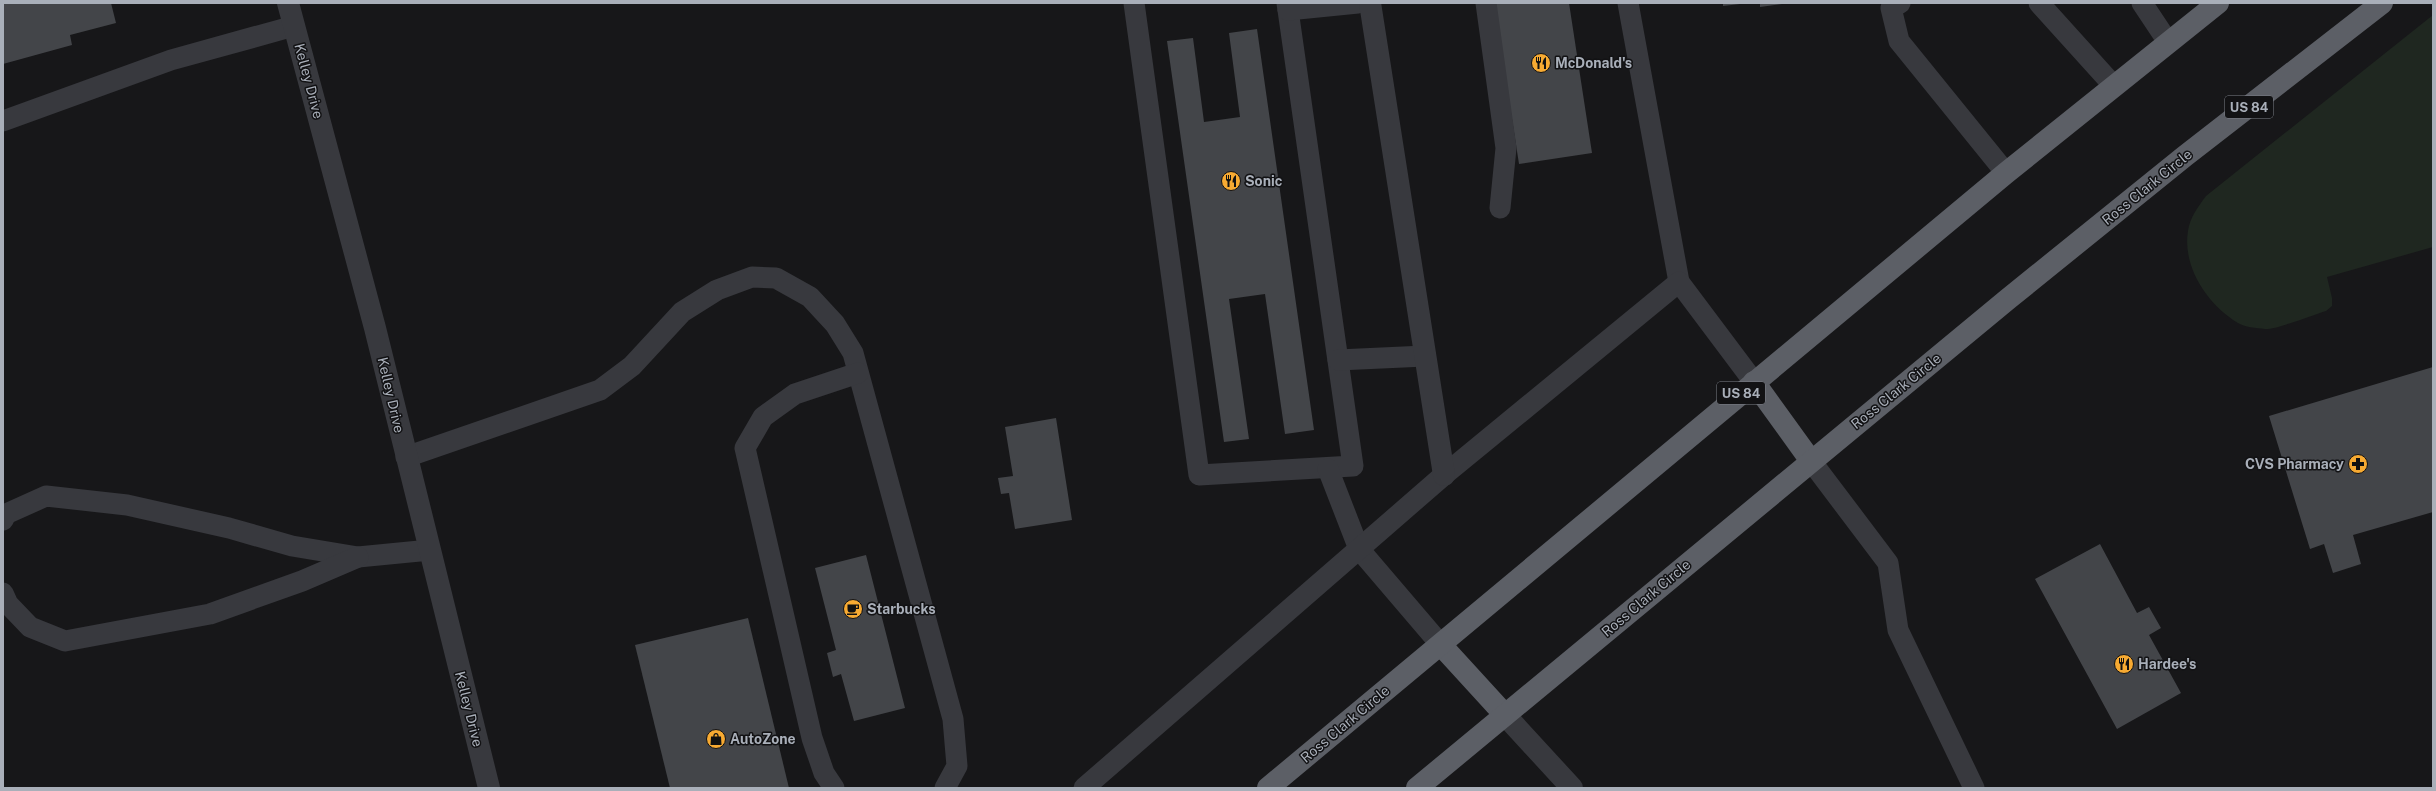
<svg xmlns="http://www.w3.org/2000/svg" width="2436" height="791" font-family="'Public Sans',sans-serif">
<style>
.green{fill:#1f2720}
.building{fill:#434549}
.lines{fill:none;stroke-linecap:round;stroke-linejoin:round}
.service{stroke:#38393e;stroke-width:21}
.minor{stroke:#38393e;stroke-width:22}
.trunk{stroke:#5c5f66;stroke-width:22}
.labels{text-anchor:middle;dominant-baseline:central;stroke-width:3;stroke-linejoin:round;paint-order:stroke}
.shield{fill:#121214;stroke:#7c8088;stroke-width:1}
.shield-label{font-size:13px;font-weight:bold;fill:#a9afb9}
.poi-label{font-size:14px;font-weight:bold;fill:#a9afb9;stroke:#121214;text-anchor:start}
.street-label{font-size:14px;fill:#a9afb9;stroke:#121214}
</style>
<rect width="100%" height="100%" fill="#171719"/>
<path class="green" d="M 2433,15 L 2433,247 L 2327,277 L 2332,298 L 2332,306 L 2326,311 C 2313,315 2275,330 2265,329 C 2257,328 2244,327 2238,323 C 2208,305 2182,267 2188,231 C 2190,217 2198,207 2206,196 Z"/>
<g class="building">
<path d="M 3,3 L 111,3 L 116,23 L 70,35 L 72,45 L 3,64 Z"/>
<path d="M 1494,3 L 1569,3 L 1592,153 L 1519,164 Z"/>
<path d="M 1723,3 L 1740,3 L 1740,4 L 1723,6 Z"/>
<path d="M 1760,3 L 1782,3 L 1782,4 L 1760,7 Z"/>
<path d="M 1257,29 L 1314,430 L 1285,434 L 1265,294 L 1229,299 L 1249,439 L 1224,442 L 1167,41 L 1193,38 L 1204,122 L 1240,117 L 1229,33 Z"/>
<path d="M 2433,367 L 2433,512 L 2353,535 L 2361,564 L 2333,573 L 2324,544 L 2310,549 L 2269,416 Z"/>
<path d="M 1056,418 L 1072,520 L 1015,529 L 1009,493 L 1001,494 L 998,478 L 1013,476 L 1005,427 Z"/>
<path d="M 2100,544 L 2137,613 L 2149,607 L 2161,628 L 2149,635 L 2181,693 L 2117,729 L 2035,579 Z"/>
<path d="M 866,555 L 905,708 L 854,721 L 841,674 L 833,677 L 827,653 L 836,650 L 815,568 Z"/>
<path d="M 748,618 L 789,788 L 670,788 L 635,645 Z"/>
</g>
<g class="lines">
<g class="service">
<path d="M 1134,3 L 1199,475 L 1353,466 L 1287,3"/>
<path d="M 1486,3 L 1506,148 L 1500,208"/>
<path d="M 1628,3 L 1679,282"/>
<path d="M 1900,3 L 1891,8 L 1899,41 L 2006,173"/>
<path d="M 2039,3 L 2113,85"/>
<path d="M 2142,3 L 2168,42"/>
<path d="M 1288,10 L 1358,3"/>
<path d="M 3,121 L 171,60 L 294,26"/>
<path d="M 1338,360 L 1425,356"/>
<path d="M 406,457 L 600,390 L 632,366 L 682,312 L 717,290 L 752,277 L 776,278 L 810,297 L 835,324 L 853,353 L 953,719 L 957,766 L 945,788"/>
<path d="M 1811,461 L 1888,563 L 1898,630 L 1974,788"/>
<path d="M 1328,469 L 1359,549 L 1441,645"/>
<path d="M 3,520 L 6,514 L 46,496 L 127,505 L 229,528 L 292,546 L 358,557 L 430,550"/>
<path d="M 3,593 L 8,604 L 30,627 L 65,641 L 210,614 L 302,581 L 358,557"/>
<path d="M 834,788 L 824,773 L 812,738 L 745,448 L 763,417 L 795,394 L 858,373"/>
<path d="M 1084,788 L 1444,475 L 1679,282 L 1754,382"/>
</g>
<g class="minor">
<path d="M 288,3 L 375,328 L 489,788"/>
<path d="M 1370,3 L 1444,475"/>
<path d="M 1505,715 L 1572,788"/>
</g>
<g class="trunk">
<path d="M 1754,382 L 1811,461"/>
<path d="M 1441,645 L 1505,715"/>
<path d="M 1268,788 L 2006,173 L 2218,3"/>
<path d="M 1417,788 L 2008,299 L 2185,156 L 2382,3"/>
</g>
</g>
<defs>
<symbol id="restaurant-disc" viewBox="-11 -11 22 22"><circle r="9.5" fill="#f7aa32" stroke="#121214"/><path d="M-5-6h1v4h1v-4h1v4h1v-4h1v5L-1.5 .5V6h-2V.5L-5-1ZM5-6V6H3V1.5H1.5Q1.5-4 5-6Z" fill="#111"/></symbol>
<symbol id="pharmacy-disc" viewBox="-11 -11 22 22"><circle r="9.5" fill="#f7aa32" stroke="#121214"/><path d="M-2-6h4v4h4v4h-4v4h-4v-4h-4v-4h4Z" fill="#111"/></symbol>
<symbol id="cafe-disc" viewBox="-11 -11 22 22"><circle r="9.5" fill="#f7aa32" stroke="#121214"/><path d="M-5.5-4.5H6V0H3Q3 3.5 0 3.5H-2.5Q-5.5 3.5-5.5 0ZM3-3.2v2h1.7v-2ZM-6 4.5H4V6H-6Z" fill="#111"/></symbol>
<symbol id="shop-disc" viewBox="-11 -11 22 22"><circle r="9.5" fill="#f7aa32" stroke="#121214"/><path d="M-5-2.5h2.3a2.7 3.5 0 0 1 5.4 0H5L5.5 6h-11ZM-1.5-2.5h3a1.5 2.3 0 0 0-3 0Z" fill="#111"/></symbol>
</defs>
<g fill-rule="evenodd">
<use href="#restaurant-disc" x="1530" y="52" width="22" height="22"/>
<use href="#restaurant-disc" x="1220" y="170" width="22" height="22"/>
<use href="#pharmacy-disc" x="2347" y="453" width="22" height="22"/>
<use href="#cafe-disc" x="842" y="598" width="22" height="22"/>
<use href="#restaurant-disc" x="2113" y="653" width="22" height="22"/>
<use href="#shop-disc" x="705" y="728" width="22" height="22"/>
</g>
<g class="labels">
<g class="shield">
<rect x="2225" y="96" width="48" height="22" rx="3"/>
<rect x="1717" y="382" width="48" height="22" rx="3"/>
</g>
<g class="shield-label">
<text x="2249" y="107">US 84</text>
<text x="1741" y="393">US 84</text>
</g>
<g class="poi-label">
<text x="1555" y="63">McDonald's</text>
<text x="1245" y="181">Sonic</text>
<text x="2344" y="464" text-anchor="end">CVS Pharmacy</text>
<text x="867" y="609">Starbucks</text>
<text x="2138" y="664">Hardee's</text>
<text x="730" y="739">AutoZone</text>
</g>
<g class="street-label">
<text transform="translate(309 81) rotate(75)">Kelley Drive</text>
<text transform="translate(2147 187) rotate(-39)">Ross Clark Circle</text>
<text transform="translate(1896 391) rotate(-39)">Ross Clark Circle</text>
<text transform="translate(391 395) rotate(77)">Kelley Drive</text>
<text transform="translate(1646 598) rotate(-40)">Ross Clark Circle</text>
<text transform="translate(469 709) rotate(76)">Kelley Drive</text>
<text transform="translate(1345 724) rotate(-40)">Ross Clark Circle</text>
</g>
</g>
<rect width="2436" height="791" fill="none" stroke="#a9afb9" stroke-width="8"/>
</svg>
